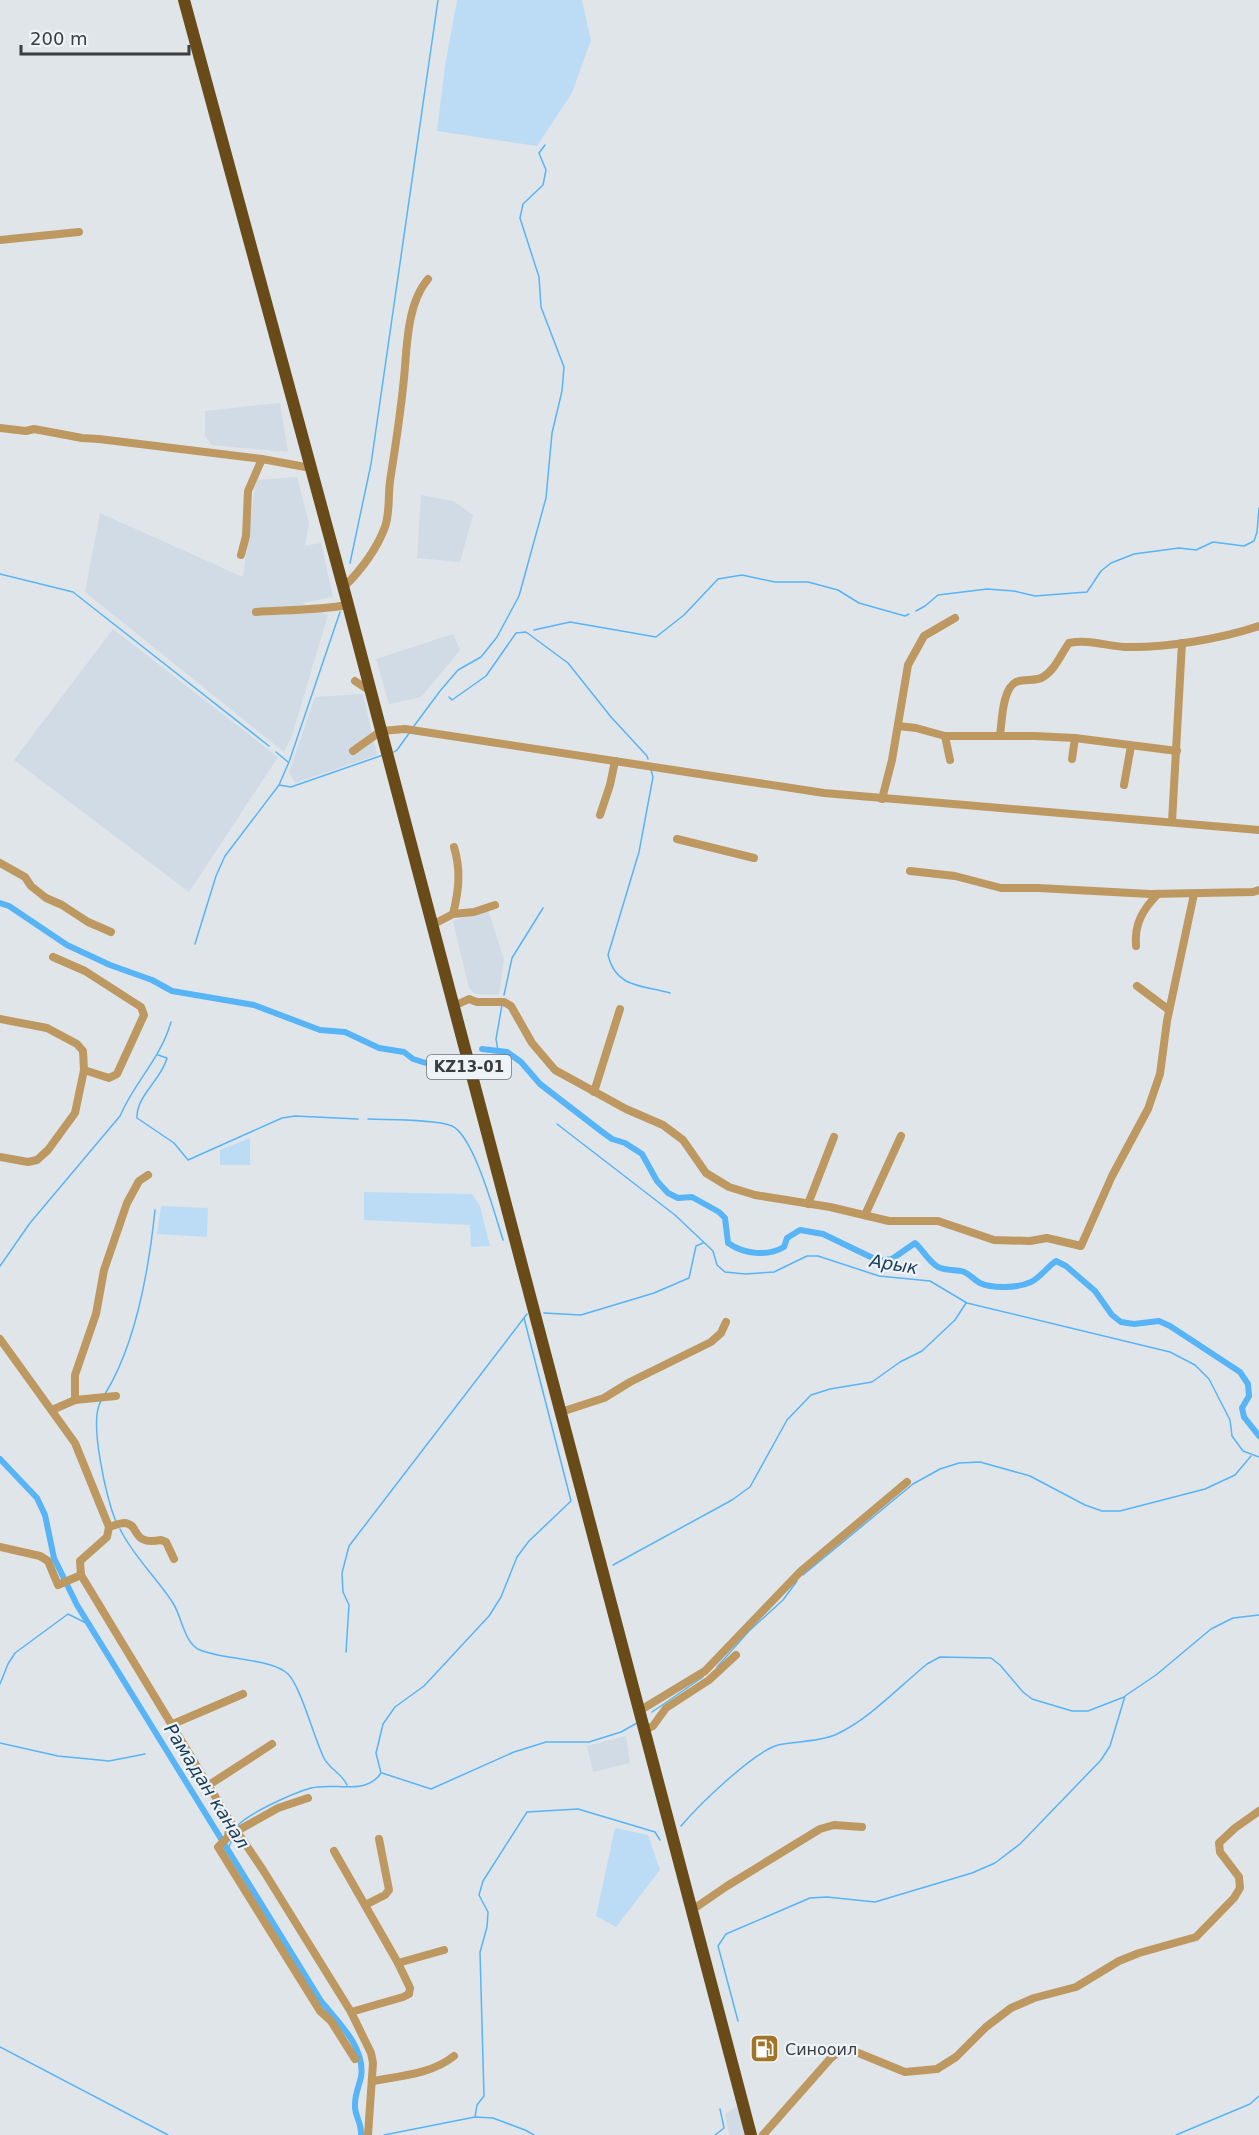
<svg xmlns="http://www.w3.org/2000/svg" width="1259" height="2135" font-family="'DejaVu Sans',sans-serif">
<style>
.built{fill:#d0dbe5}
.green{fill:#bcdcf6}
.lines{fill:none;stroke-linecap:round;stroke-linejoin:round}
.stream{stroke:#57b4f6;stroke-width:1.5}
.canal{stroke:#57b4f6;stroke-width:6}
.minor{stroke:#bd9861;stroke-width:8}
.highway{stroke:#694b1a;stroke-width:12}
.labels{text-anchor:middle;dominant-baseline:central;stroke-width:4.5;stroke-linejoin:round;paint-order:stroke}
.shield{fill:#eef3f7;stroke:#717476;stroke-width:1.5}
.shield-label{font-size:15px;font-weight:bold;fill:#3b3d3e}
.poi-label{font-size:16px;fill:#3b3d3e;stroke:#eef3f7;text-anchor:start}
.water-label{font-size:18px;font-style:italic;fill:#173d58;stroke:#eef3f7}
</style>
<rect width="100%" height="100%" fill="#e0e5e9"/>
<g class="built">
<path d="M 280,403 L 288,452 L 212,445 L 205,436 L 205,411 Z"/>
<path d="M 297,477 L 309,523 L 305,546 L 321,543 L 333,597 L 302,603 L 328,615 L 292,736 L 284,752 L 85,592 L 100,513 L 243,577 L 256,480 Z"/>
<path d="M 421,495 L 453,501 L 473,515 L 460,562 L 417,558 Z"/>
<path d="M 113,629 L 278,757 L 189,892 L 14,760 Z"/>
<path d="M 453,634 L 460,650 L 421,697 L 389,704 L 376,659 Z"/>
<path d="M 363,694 L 377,755 L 295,783 L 289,772 L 315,697 Z"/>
<path d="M 488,910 L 504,960 L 499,995 L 475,994 L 469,988 L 453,921 Z"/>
<path d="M 626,1736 L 630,1763 L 593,1772 L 587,1746 Z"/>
<path d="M 737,2106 L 745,2135 L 729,2135 L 725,2114 Z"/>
</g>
<g class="green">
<path d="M 457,0 L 582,0 L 591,40 L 572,93 L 537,146 L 437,131 L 445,66 Z"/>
<path d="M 250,1138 L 250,1165 L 220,1165 L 220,1150 Z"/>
<path d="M 364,1192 L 472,1194 L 480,1206 L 490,1246 L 471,1247 L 470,1225 L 364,1220 Z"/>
<path d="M 161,1206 L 208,1208 L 207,1237 L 157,1234 Z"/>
<path d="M 615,1828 L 648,1835 L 660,1870 L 616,1927 L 596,1916 Z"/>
</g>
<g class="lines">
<g class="stream">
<path d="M 350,563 L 371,464 L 438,0"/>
<path d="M 0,574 L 73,592 L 269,746"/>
<path d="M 916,611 L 925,606 L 938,595 L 987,589 L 1014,591 L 1035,596 L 1087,592 L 1101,571 L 1111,563 L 1134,554 L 1179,548 L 1196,550 L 1213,542 L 1244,546 L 1254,541 L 1257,532 L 1259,508"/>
<path d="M 534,630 L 570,622 L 656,637 L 684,615 L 718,579 L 742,575 L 775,582 L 808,582 L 838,590 L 859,603 L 905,616 L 909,614"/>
<path d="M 449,697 L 452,700 L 486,676 L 516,633 L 526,632 L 568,663 L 611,717 L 647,756 L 648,759"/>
<path d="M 414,726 L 440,691 L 458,670 L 481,657 L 497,637 L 519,596 L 546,498 L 552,433 L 562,391 L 564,367 L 541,307 L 539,277 L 520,218 L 523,204 L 543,185 L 546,170 L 539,153 L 545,145"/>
<path d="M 276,752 L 288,762"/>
<path d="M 394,752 L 397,750 L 410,732"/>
<path d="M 651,770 L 653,777 L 639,852 L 608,955 C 616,988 641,985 670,993"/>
<path d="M 279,785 L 291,787 L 383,755"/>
<path d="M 195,944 L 216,876 L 225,856 L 279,785 L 289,762 L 340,612"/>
<path d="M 504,995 L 512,958 L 543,908"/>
<path d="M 498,1051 L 496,1039 L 502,1005"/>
<path d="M 158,1055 L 167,1058 C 162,1079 136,1096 137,1118 L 174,1143 L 188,1160 L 282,1118 L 295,1116 L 358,1119"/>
<path d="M 368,1119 C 387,1120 437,1119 452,1126 C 474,1136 495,1215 503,1240"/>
<path d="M 557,1124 L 675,1215 L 713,1251 L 717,1265 L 725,1272 L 745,1274 L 774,1272 L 807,1256 L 818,1256 L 879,1276 L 930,1281 L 967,1303 L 1170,1352 L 1195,1365 L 1209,1379 L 1230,1420 L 1232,1436 L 1243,1451 L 1259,1457"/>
<path d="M 0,1266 L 30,1223 L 120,1116 C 135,1081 160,1060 171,1022"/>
<path d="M 544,1313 L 581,1315 L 654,1293 L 689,1278 L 696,1246 L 703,1243"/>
<path d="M 105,1394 C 136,1344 149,1268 155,1210"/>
<path d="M 101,1401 C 88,1421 107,1499 116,1522"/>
<path d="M 120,1529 C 133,1556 157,1578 173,1603 C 182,1617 184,1643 200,1650 C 223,1660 271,1658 288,1674 C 301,1687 314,1738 324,1758 C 329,1769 342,1773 347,1785"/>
<path d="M 613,1565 L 732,1500 L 750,1487 L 787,1420 L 811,1395 L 830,1389 L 872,1382 L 900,1362 L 922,1351 L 955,1320 L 966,1303"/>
<path d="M 803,1575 L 913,1484 L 940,1469 L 959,1463 L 980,1462 L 1030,1476 L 1085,1505 L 1102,1511 L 1120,1511 L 1205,1489 L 1235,1475 L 1251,1456"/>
<path d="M 346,1652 L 349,1605 L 343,1592 L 342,1573 L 349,1546 L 527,1314"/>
<path d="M 717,1667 L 749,1631 L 783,1600 L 797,1581"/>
<path d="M 0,1684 L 8,1664 L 15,1653 L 68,1614 L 90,1625"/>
<path d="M 652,1712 L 703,1677"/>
<path d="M 0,1743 L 58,1756 L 109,1761 L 145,1754"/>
<path d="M 382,1773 L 431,1789 L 514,1752 L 546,1742 L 589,1742 L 621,1732 L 637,1723"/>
<path d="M 237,1826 C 249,1813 293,1793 311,1788 C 335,1782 366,1796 381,1773 L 376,1753 L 383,1724 L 395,1707 L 424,1686 L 489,1616 L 501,1597 L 517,1557 L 529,1541 L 571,1501 L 524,1318"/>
<path d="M 681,1826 C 699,1805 753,1752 778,1745 C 796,1741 821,1742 837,1734 C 869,1719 899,1687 927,1664 L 940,1657 L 991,1658 L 1000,1665 L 1023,1692 L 1032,1699 L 1072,1711 L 1088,1711 L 1124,1697"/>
<path d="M 228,1850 L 234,1833"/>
<path d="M 738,2021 L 718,1946 L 726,1934 L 810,1898 L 827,1897 L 875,1902 L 972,1873 L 995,1863 L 1020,1844 L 1101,1760 L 1110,1746 L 1125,1696 L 1156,1675 L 1211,1629 L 1233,1618 L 1259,1615"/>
<path d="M 0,2047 L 168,2135"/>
<path d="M 475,2117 L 477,2105 L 484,2096 L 480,1952 L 487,1927 L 488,1912 L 479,1895 L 483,1881 L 527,1812 L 578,1809 L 655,1832 L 660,1840"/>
<path d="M 361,2135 L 363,2135"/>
<path d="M 384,2135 L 475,2117 L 493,2118 L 525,2130 L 534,2135"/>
<path d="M 715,2135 L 724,2128 L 720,2109"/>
<path d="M 1176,2135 L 1250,2104 L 1259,2096"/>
</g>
<g class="canal">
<path d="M 0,903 L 9,906 L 67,945 L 110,965 L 152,980 L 172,991 L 254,1005 L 320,1030 L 345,1032 L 379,1048 L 404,1052 L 413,1059 L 426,1063 L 450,1062"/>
<path d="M 482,1049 L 507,1052 L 521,1062 L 540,1084 L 601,1131 L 612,1139 L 625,1143 L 642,1154 L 657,1181 L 668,1193 L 678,1198 L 692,1197 L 719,1212 L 725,1218 L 728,1243 C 744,1254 767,1257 784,1247 L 787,1238 L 800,1230 L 823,1234 L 879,1261 L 892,1259 L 915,1243 C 924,1251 928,1261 938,1267 C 946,1271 952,1269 961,1271 C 968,1272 974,1280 980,1283 C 993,1289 1018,1288 1031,1282 C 1040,1278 1047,1267 1056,1261 L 1066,1266 L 1095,1291 L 1112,1315 L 1121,1322 L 1134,1324 L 1159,1321 L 1170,1326 L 1240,1372 L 1248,1384 L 1249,1396 L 1242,1408 L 1244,1417 L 1259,1436"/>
<path d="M 0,1459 L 37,1498 L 45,1515 L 54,1558 L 77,1605 L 321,2001 C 338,2022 366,2048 361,2077 C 359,2086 355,2094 355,2104 C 354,2116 362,2122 361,2135"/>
</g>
<g class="minor">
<path d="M 0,240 L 79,232"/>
<path d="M 0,428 L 26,431 L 34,429 L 82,438 L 99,439 L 262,459 L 311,468"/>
<path d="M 241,555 L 246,536 L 248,491 L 262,459"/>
<path d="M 344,587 C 362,569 376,551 385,527 C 390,513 388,496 390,481 C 396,443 402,405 405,367 C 407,339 409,301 428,279"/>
<path d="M 256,612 C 287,610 318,610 348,605"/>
<path d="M 355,681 L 370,691"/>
<path d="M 898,726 L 916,728 L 945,736 L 1035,736 L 1075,738 L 1177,751"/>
<path d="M 1000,735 C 1002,722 1002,689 1016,682 C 1025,678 1035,682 1043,677 C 1055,670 1061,654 1069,643 C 1088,639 1106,646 1125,647 C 1166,648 1220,639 1259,626"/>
<path d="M 945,736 L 950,760"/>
<path d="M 353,751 L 381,731 L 405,729 L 824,793 L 1259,830"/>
<path d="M 1072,759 L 1075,738"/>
<path d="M 1124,785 L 1131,746"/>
<path d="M 882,799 L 892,760 L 908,665 L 924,636 L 955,618"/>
<path d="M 600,815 L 610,785 L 615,761"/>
<path d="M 1172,822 L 1182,643"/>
<path d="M 677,839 L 754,858"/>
<path d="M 0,863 L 25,877 L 31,886 L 46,898 L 62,905 L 88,922 L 111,932"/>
<path d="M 910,871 L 955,876 L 1001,888 L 1038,888 L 1150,894 L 1253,892 L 1259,890"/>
<path d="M 453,914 C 459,890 461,870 454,847"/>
<path d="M 432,925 L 453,914 L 474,912 L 495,905"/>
<path d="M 1136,946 C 1134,924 1143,909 1158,894"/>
<path d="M 1137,986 L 1169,1010"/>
<path d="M 454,1006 L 469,999 L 477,1002 L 504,1002 L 511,1006 L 532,1043 L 555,1070 L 626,1109 L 663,1125 L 683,1140 L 706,1173 L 729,1187 L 755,1195 L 830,1207 L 889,1221 L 938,1221 L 994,1240 L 1030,1241 L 1047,1238 L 1081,1246 L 1112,1176 L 1148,1109 L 1160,1074 L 1167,1021 L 1194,894"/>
<path d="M 0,1019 L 47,1028 L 77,1044 L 83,1051 L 84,1070 L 109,1078 L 117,1074 L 144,1015 L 141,1007 L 85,971 L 53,957"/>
<path d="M 594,1092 L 620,1009"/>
<path d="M 0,1157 L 28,1162 L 37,1160 L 48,1150 L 75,1113 L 84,1070"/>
<path d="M 808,1204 L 834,1137"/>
<path d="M 865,1215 L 901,1136"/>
<path d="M 0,1339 L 75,1443 L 109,1527 L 107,1537 L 80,1561 L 81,1575 L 230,1821 L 263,1870 L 351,2012 L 371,2053 L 373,2063 L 368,2135"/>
<path d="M 75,1400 L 75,1375 L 96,1314 L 104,1270 L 127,1203 L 139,1181 L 148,1175"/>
<path d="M 52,1410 L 75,1400 L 116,1396"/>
<path d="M 561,1412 L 604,1398 L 630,1382 L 711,1342 L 721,1333 L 726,1322"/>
<path d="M 109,1527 C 113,1526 120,1523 124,1523 C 141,1524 130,1546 161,1540 L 166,1542 L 174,1559"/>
<path d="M 0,1547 L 40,1556 L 48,1561 L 58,1585 L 81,1575"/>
<path d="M 639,1711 L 705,1671 L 801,1571 L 907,1482"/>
<path d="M 173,1724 L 243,1694"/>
<path d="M 645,1730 L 653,1726 L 666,1708 L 709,1680 L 736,1655"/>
<path d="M 209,1785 L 272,1744"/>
<path d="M 230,1821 L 228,1837 L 218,1847 L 320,2011 L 331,2021 L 355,2059"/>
<path d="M 237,1831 L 278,1808 L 308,1798"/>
<path d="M 334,1851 L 398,1963 L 410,1988 L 409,1994 L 403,1997 L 351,2012"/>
<path d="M 365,1905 L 385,1895 L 389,1890 L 379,1839"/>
<path d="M 692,1910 L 727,1886 L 820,1829 L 834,1825 L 862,1827"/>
<path d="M 398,1963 L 444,1950"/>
<path d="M 373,2081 C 400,2076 432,2074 454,2056"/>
<path d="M 763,2135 L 830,2059 L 840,2051 L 856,2052 L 905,2072 L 937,2069 L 956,2057 L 986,2027 L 1011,2008 L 1034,1998 L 1076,1987 L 1119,1961 L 1139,1953 L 1196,1937 L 1234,1898 L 1240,1888 L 1239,1877 L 1220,1852 L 1219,1843 L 1235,1828 L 1259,1811"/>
</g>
<path class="highway" d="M 184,0 L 347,601 L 751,2135"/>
</g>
<defs>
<symbol id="fuel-square" viewBox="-11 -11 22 22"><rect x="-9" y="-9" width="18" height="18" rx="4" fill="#a27426" stroke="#eef3f7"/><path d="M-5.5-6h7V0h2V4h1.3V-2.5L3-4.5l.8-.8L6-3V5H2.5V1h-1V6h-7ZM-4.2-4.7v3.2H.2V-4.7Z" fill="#fff"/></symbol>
</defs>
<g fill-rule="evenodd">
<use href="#fuel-square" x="748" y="2032" width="33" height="33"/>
</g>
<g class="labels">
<rect class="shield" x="427" y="1055" width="84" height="24" rx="4.5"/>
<g class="shield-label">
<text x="469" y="1067">KZ13-01</text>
</g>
<g class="poi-label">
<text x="785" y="2049">Синооил</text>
</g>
<g class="water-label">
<text transform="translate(894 1264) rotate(9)">Арык</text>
<text transform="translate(207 1786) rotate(58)">Рамадан канал</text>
</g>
</g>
<path d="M21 45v9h168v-9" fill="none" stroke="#3b3d3e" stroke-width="3"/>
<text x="30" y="45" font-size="18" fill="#3b3d3e" stroke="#eef3f7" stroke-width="4.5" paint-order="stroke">200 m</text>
</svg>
